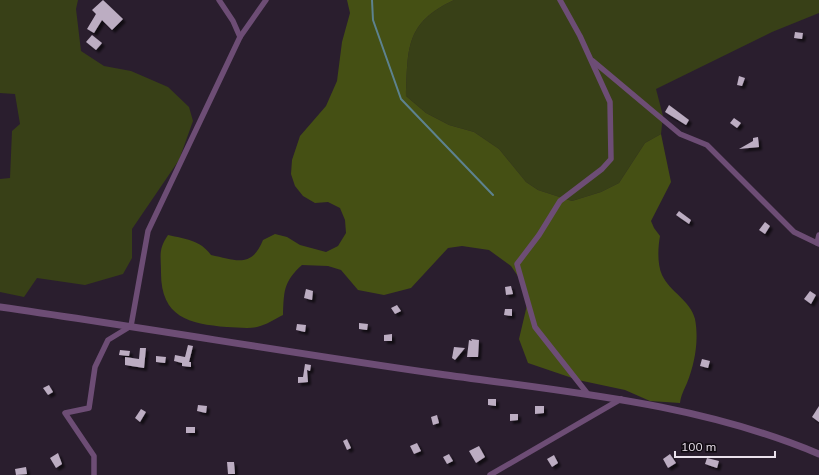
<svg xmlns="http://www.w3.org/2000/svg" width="819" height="475" font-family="Mulish,sans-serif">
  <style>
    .green { fill: #384017 }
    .forest { fill: #455014 }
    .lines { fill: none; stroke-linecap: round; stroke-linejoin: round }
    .stream { stroke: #5d828f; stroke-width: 2 }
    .building { fill: #bcadc2; filter: url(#shadow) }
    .minor { stroke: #6d4d75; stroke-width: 5.5 }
    .tertiary { stroke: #6d4d75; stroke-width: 7 }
  </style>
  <defs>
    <filter id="shadow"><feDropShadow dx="3" dy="3" stdDeviation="1" flood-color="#0009"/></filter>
  </defs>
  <rect width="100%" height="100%" fill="#2a1e2e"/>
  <g class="green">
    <polygon points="0,0 78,0 76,9 81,51 104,66 131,71 168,87 189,107 193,121 179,160 132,229 132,258 123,274 85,285 37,278 24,297 0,292 0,179 10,178 12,131 20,124 15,94 0,93"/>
    <path d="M454,0H819V13L772,32L656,89L663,116L661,134L645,143L619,183L601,192L572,201L538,190L526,182L499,149L474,132L449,125L426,113L406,96C408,48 405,23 454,0Z"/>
  </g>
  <path class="forest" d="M347,0H454C405,23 408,48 406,96L426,113L449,125L474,132L499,149L526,182L538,190L572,201L601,192L619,183L645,143L661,134L671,182L651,221L654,228L660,236C658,247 657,264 662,275C670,292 690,300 695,319C699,340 695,363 687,383C684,390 681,395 680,403L650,401L625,390L578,380L528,363L519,339L528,301L526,288L511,266L489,250L462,246L448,248L411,288L384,295L358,290L341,270L328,266L302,265C283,282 284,292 283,315C275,319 266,325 257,327C247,329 237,327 227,327C189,324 161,317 161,273C161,255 158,250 168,235C186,239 200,240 211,255C236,260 251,269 263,240L275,234L287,237L300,245L326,252L338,246L346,233L345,220L340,208L328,202L315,203L303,196L295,186L291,174L292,160L300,136L326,106L337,81L342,42L350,13Z"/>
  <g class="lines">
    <polyline class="stream" points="372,0 373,20 401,99 493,195"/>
  </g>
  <g class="building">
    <polygon points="103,0 123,19 112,30 102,20 94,33 87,29 96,14 92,10"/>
    <polygon points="795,32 803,33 802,39 794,38"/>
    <polygon points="92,35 102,43 96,50 86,42"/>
    <polygon points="739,76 745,78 742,86 737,85"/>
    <polygon points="669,105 689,120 686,125 665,112"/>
    <polygon points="734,118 741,123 737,128 730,123"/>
    <polygon points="758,137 759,147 739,149 753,141 753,138"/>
    <polygon points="679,211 691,220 689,224 676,215"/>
    <polygon points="765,222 770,226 765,234 759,230"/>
    <polygon points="511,286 513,294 506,295 505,287"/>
    <polygon points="306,289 313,291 312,300 304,298"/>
    <polygon points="810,291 816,295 811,304 804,299"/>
    <polygon points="397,305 401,311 395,314 391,308"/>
    <polygon points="505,309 512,309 512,316 504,315"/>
    <polygon points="359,323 368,324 367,330 359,329"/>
    <polygon points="297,324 306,325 305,332 296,330"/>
    <polygon points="392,334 392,341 384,341 384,335"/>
    <polygon points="471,339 479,340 478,357 467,357 469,340 472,341"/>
    <polygon points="188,345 193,346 189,362 191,362 191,367 182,366 182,363 174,361 175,355 185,357"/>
    <polygon points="454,347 465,348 455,360 452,358"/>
    <polygon points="140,348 146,348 144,368 125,365 125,357 139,359"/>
    <polygon points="120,350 130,351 129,356 119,355"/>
    <polygon points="156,356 166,357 165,363 156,362"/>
    <polygon points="702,359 710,361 708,368 700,366"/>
    <polygon points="305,364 311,365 310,371 307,370 308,382 298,383 298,377 303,377"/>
    <polygon points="49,385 53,392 48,395 43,388"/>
    <polygon points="488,399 496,399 496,406 488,405"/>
    <polygon points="198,405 207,406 206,413 197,411"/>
    <polygon points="535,406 544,406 544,413 535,414"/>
    <polygon points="819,406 819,422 812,417"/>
    <polygon points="141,409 146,412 140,422 135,418"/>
    <polygon points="510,414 518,414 518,420 510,421"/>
    <polygon points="437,415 439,423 433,425 431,417"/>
    <rect x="186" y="427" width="9" height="6"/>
    <polygon points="347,439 351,448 347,450 343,441"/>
    <polygon points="417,443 421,451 414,454 410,446"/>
    <polygon points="479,446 485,457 476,463 469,451"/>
    <polygon points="58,453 62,464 56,468 50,458"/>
    <polygon points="449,454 453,461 447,464 443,457"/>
    <polygon points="670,454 676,463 668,468 663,459"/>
    <polygon points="554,455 558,463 552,467 547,459"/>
    <polygon points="707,458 719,461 717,468 705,464"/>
    <polygon points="227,462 234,462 235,474 228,474"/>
    <polygon points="26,467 27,474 16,475 15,469"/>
  </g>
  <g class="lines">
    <g class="minor">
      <polyline points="219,0 233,21 240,37"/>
      <polyline points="560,0 580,36 610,102 611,159 602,169 560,201 539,235 517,264 535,327 587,393"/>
      <polyline points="593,61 680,134 707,145 794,232 819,244"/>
      <polyline points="817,243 819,235"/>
      <polyline points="94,475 94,456 65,413 89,408 95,367 108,340 131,326 148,231 240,37 266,0"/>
      <polyline points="490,475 621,399"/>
    </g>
    <path class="tertiary" d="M0,307C146,328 292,353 439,374C567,392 699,403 819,454"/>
  </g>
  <path d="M675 451v6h100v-6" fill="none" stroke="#eae1ec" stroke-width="2"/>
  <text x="681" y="451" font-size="12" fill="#eae1ec" stroke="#100a11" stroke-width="3" paint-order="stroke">100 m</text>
</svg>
